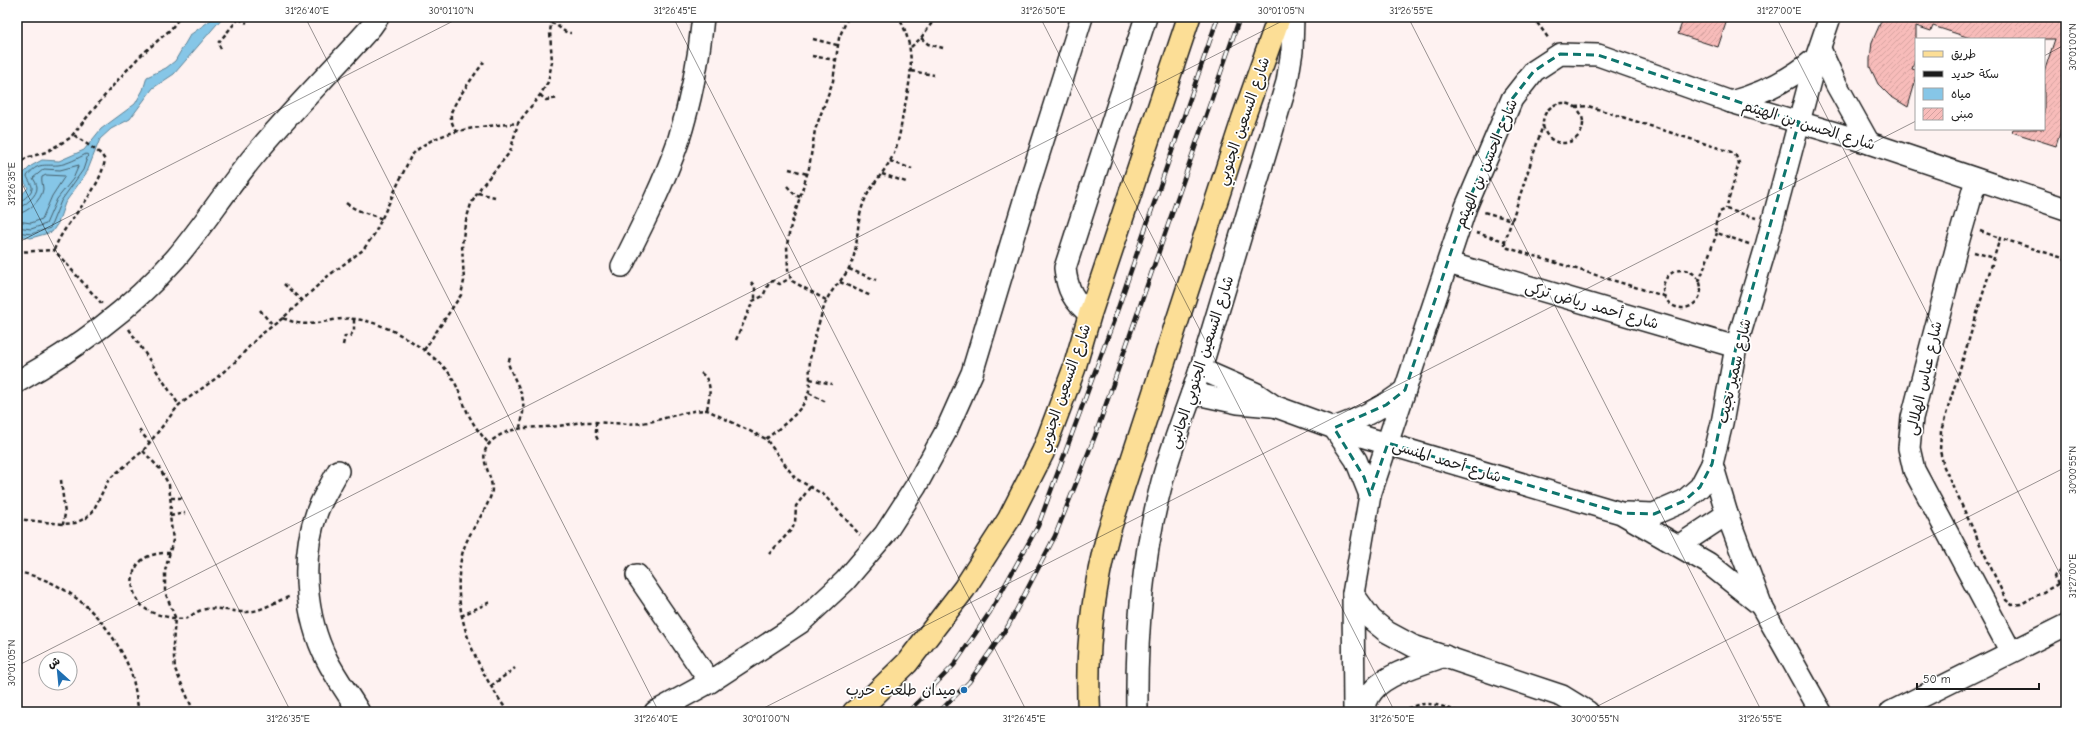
<svg xmlns="http://www.w3.org/2000/svg" width="2083" height="729" font-family="'Comic Neue','Playpen Sans Arabic',sans-serif">
  <style>
    .water { fill: #86c6e7; stroke: #5c8296 }
    .lines { fill: none; stroke-linecap: round; stroke-linejoin: round }
    .shore { stroke: #46606d; stroke-width: 1 }
    .building { fill: url(#building-hatch); stroke: #1c1c1c }
    .minor-casing { stroke: #1c1c1c; stroke-width: 24 }
    .major-casing { stroke: #1c1c1c; stroke-width: 25 }
    .highway-casing { stroke: #1c1c1c; stroke-width: 25 }
    .path { stroke: #1c1c1c; stroke-width: 2.5; stroke-dasharray: 4 3; stroke-linecap: butt }
    .minor { stroke: #fff; stroke-width: 21 }
    .major { stroke: #fcde96; stroke-width: 22 }
    .highway { stroke: #fcde96; stroke-width: 22 }
    .rail-casing { stroke: #1c1c1c; stroke-width: 4.5 }
    .rail { stroke: #fff; stroke-width: 3; stroke-dasharray: 9; stroke-linecap: butt }
    .marked { fill: none; stroke: #0f766e; stroke-width: 3; stroke-dasharray: 8 5; stroke-linejoin: round }
    .ticks { fill: none; stroke: #1c1c1c; stroke-width: 1; stroke-opacity: 0.45 }
    .poi-dot { fill: #1f6fb2; stroke: #fff; stroke-width: 1.5 }
    .labels { text-anchor: middle; dominant-baseline: central; stroke-width: 3.5; stroke-linejoin: round; paint-order: stroke }
    .street-label { font-size: 15px; fill: #1c1c1c; stroke: #fff }
    .poi-label { font-size: 15px; fill: #1c1c1c; stroke: #fff; text-anchor: end }
    .neatline { fill: none; stroke: #1c1c1c; stroke-width: 1.5 }
    .ticks-label { font-size: 10px; text-anchor: middle; fill: #1c1c1c }
  </style>
  <defs>
    <pattern id="building-hatch" width="6" height="6" patternUnits="userSpaceOnUse"><rect width="6" height="6" fill="#f8bcba"/><path d="M-1 1l2-2M0 6l6-6M5 7l2-2" fill="none" stroke="#d4a19f"/></pattern>
  </defs>
  <rect width="100%" height="100%" fill="#fef2f1"/>
  <filter id="ink" filterUnits="userSpaceOnUse"><feTurbulence type="fractalNoise" baseFrequency=".025" numOctaves="2"/><feDisplacementMap in="SourceGraphic" scale="8" xChannelSelector="R" yChannelSelector="G"/><feConvolveMatrix kernelMatrix="1 2 1 2 8 2 1 2 1" color-interpolation-filters="sRGB"/></filter>
  <g filter="url(#ink)">
    <polygon class="water" points="215,17 223,17 174,74 153,88 130,119 111,129 100,139 87,172 65,203 58,223 52,232 31,238 17,235 17,200 28,188 21,176 31,166 42,160 59,161 84,150 101,129 135,104 143,90 147,77 166,68 175,61 190,35"/>
    <g class="lines">
      <g class="shore">
        <path d="M17,203C21,202 31,194 32,189C33,185 28,180 27,176C38,162 43,166 58,165C68,164 78,158 86,154L88,155L83,170L61,201L50,228L31,234L17,232"/>
        <path d="M17,208C24,207 38,195 37,187C37,184 34,180 33,178L44,169L60,170L79,165L73,179L57,199L46,224L31,229L17,227"/>
        <path d="M17,214C27,213 42,200 43,189C43,185 41,181 42,177L46,175L65,176L52,196L42,219L31,223L17,221"/>
      </g>
    </g>
    <g class="building">
      <polygon points="1684,17 1728,17 1718,47 1678,34"/>
      <polygon points="1883,17 2066,17 2066,114 2056,146 2012,132 2013,129 2044,129 2044,72 2055,39 1973,39 1933,26 1931,31 1916,26 1916,57 1912,69 1916,70 1916,79 1908,107 1890,96 1878,84 1870,67 1870,59 1872,42"/>
    </g>
    <g class="lines">
      <g class="minor-casing">
        <g id="minor">
          <polyline points="1820,49 1836,84 1869,143"/>
          <path d="M1731,102C1764,93 1790,80 1816,58"/>
          <polyline points="1976,180 1957,246 1912,418 1909,448 1914,470 2011,652"/>
          <polyline points="1448,263 1736,347"/>
          <path d="M622,266C642,226 663,185 678,142C691,101 699,59 703,17"/>
          <path d="M1090,314C1073,301 1067,289 1065,268L1146,17"/>
          <polyline points="1200,369 1255,393 1274,406 1334,428 1621,513 1708,563 1762,606"/>
          <path d="M17,382C77,348 130,310 176,258C203,226 226,190 253,157C290,112 332,71 371,27L378,17"/>
          <polyline points="1192,393 1238,403 1272,406"/>
          <path d="M338,471C331,485 322,498 317,512C300,558 305,617 327,660C336,678 349,695 359,712"/>
          <path d="M1370,495L1356,460L1334,428C1360,419 1383,408 1405,390"/>
          <polyline points="1626,513 1654,514 1684,501 1700,487 1712,464"/>
          <polyline points="1680,545 1727,514"/>
          <polyline points="637,575 710,682"/>
          <polyline points="1353,594 1371,619 1387,632 1413,646 1562,696 1588,712"/>
          <polyline points="655,712 710,682 800,623 845,581 885,534 916,486 946,431 972,373 1027,191 1082,17"/>
          <path d="M1137,712C1136,634 1142,557 1162,482C1173,440 1191,399 1204,358C1231,266 1260,174 1287,82L1292,51L1293,17"/>
          <polyline points="1354,712 1353,594 1370,495 1466,207 1512,99 1534,71 1560,54 1598,55 1731,102 1869,143 2066,209"/>
          <path d="M1363,712C1365,705 1367,698 1372,692C1384,674 1425,663 1445,656"/>
          <polyline points="1821,712 1762,607 1727,514 1712,464 1722,423 1736,347 1765,250 1816,58 1830,17"/>
          <polyline points="1891,712 2066,625"/>
        </g>
      </g>
      <g class="major-casing">
        <g id="major">
          <polyline points="866,712 868,701 907,663 964,589 1009,519 1043,452 1074,369 1090,314 1189,17"/>
          <path d="M1089,712C1086,651 1092,594 1108,534L1243,119L1279,17"/>
        </g>
      </g>
      <g class="highway-casing">
        <polyline id="highway" points="854,712 868,701"/>
      </g>
      <g class="path">
        <polyline points="1533,17 1549,39"/>
        <polyline points="239,19 247,23"/>
        <path d="M551,23C559,25 563,33 571,33"/>
        <polyline points="921,38 928,44 943,48"/>
        <polyline points="813,39 837,45"/>
        <polyline points="911,47 921,38 936,17"/>
        <polyline points="221,49 218,43 240,17"/>
        <polyline points="812,56 835,60"/>
        <polyline points="911,71 934,75"/>
        <polyline points="540,95 546,100 559,98"/>
        <circle cx="1563" cy="123" r="20"/>
        <polyline points="1575,107 1588,106 1731,152 1736,156 1739,163 1726,209"/>
        <path d="M456,132C454,127 450,120 451,114C451,106 478,70 484,62"/>
        <polyline points="890,161 912,169"/>
        <polyline points="17,165 26,158 46,152 70,138 116,82 139,57 171,29 180,17"/>
        <polyline points="789,169 807,174"/>
        <polyline points="882,174 906,182"/>
        <polyline points="787,186 795,195 800,197"/>
        <polyline points="478,193 495,197"/>
        <path d="M346,203C357,212 369,213 382,219"/>
        <polyline points="1512,220 1543,125"/>
        <polyline points="1980,231 2000,238"/>
        <polyline points="1476,233 1505,241 1512,220 1484,212"/>
        <polyline points="1505,241 1505,245 1508,248 1664,296"/>
        <polyline points="1749,244 1717,233 1715,226 1720,212 1726,209 1756,218"/>
        <path d="M54,250C67,217 98,196 105,160L101,154L74,135"/>
        <polyline points="17,252 54,250 102,304"/>
        <polyline points="1974,252 1994,258"/>
        <polyline points="849,269 876,280"/>
        <circle cx="1682" cy="289" r="19"/>
        <polyline points="751,282 755,287 755,299"/>
        <polyline points="840,282 871,296"/>
        <polyline points="1699,282 1717,233"/>
        <polyline points="284,284 301,300"/>
        <polyline points="826,300 792,281 788,270 787,245 790,229 809,168 815,130 833,81 839,38 848,17"/>
        <polyline points="260,310 272,325"/>
        <path d="M283,318C313,332 327,316 355,319C386,322 429,349 449,373C457,384 461,397 466,409C472,423 480,434 490,445"/>
        <polyline points="129,329 179,405"/>
        <polyline points="736,340 753,301 763,296 769,283 773,281 780,284 790,278"/>
        <polyline points="343,345 345,336 350,336 354,331 354,319"/>
        <polyline points="424,350 461,295 464,281 462,245 465,224 471,204 481,187 510,152 518,123 540,95 548,82 552,62 550,32 552,17"/>
        <path d="M510,358L508,363C518,391 529,395 520,427"/>
        <path d="M701,373C714,383 709,396 707,410"/>
        <polyline points="810,379 832,384"/>
        <polyline points="809,393 826,402"/>
        <polyline points="596,422 596,436 599,442"/>
        <polyline points="139,430 150,443"/>
        <path d="M766,439C779,428 797,416 805,401C814,386 807,370 811,354C814,338 820,319 825,304C830,289 844,280 850,266C860,246 855,223 864,202C871,184 887,170 894,153C899,141 901,127 903,114C911,78 917,52 899,17"/>
        <polyline points="143,451 160,469 169,485 171,505 170,516 173,540 165,571 165,592 175,617 173,645 175,669 194,712"/>
        <polyline points="61,480 65,514 63,524"/>
        <polyline points="171,498 185,498"/>
        <polyline points="170,516 185,513"/>
        <path d="M17,519L63,524L75,523L86,518L93,511L109,479L143,451L179,405L215,379L235,362L259,336L283,318L328,276L363,250L375,233L411,156C436,128 483,127 518,123"/>
        <path d="M170,553C164,553 158,553 152,555C125,563 127,601 151,612C157,615 181,621 187,618C193,615 198,610 206,609C218,607 232,612 245,612C261,612 276,601 291,596"/>
        <polyline points="769,554 792,529 795,523 796,506 811,486"/>
        <polyline points="2066,566 2055,575 2054,577 2066,597"/>
        <path d="M17,572C70,581 110,621 130,670C135,683 136,698 139,712"/>
        <polyline points="2058,584 2021,604 2012,605 2006,600 1944,467 1940,451 1941,431 2000,238 2066,259"/>
        <polyline points="461,616 492,601"/>
        <polyline points="491,686 515,668"/>
        <path d="M508,712C476,667 449,612 462,555C467,533 484,516 491,495C497,475 471,457 494,439C514,424 535,429 558,426C568,425 577,422 588,422C606,422 623,425 642,423C664,420 684,410 707,410L766,439L795,478L824,495L860,535"/>
        <polyline points="561,712 563,710"/>
        <path d="M1401,712C1424,699 1435,704 1459,712"/>
      </g>
      <use href="#minor" class="minor"/>
      <use href="#major" class="major"/>
      <use href="#highway" class="highway"/>
      <g class="rail-casing">
        <g id="rail">
          <polyline points="908,712 954,665 990,612 1038,526 1114,320 1218,17"/>
          <polyline points="939,712 969,682 1008,626 1055,536 1095,436 1240,17"/>
        </g>
      </g>
      <use href="#rail" class="rail"/>
    </g>
  </g>
  <path class="marked" d="M1560,54L1598,55L1799,122L1736,347L1712,464L1700,487L1684,501L1654,514L1621,513L1388,443L1370,495L1364,477L1334,428L1386,405L1405,390L1466,207L1512,99L1534,71Z"/>
  <path class="ticks" d="M305,17L659,712M673,17L1027,712M1040,17L1395,712M1408,17L1762,712M1776,17L2066,586M2044,56L2066,44M17,174L291,712M17,243L461,17M17,666L1290,17M756,712L1916,121M1586,712L2066,467"/>
  <circle class="poi-dot" cx="964" cy="690" r="4"/>
  <g class="labels">
    <g class="street-label">
      <text transform="translate(1243 121) rotate(-71)">شارع التسعين الجنوبي</text>
      <text transform="translate(1809 125) rotate(17)">شارع الحسن بن الهيثم</text>
      <text transform="translate(1486 163) rotate(-67)">شارع الحسن بن الهيثم</text>
      <text transform="translate(1592 305) rotate(16)">شارع أحمد رياض تركى</text>
      <text transform="translate(1201 362) rotate(-72)">شارع التسعين الجنوبي الجانبى</text>
      <text transform="translate(1734 371) rotate(-77)">شارع سمير نجيب</text>
      <text transform="translate(1924 378) rotate(-77)">شارع عباس الهلالى</text>
      <text transform="translate(1064 388) rotate(-71)">شارع التسعين الجنوبي</text>
      <text transform="translate(1447 461) rotate(17)">شارع أحمد المنسى</text>
    </g>
    <g class="poi-label">
      <text x="956" y="690">ميدان طلعت حرب</text>
    </g>
  </g>
  <rect width="2083" height="729" fill="none" stroke="#fff" stroke-width="44"/>
  <rect x="1915" y="38" width="130" height="92" fill="#ffffff" stroke="#a4a4a4"/>
  <rect x="1923" y="51" width="20" height="6" fill="#fcde96" stroke="#a4a4a4"/>
  <text x="1951" y="58" font-size="12" fill="#1c1c1c">طريق</text>
  <rect x="1923" y="71" width="20" height="6" fill="#1c1c1c" stroke="#a4a4a4"/>
  <text x="1951" y="78" font-size="12" fill="#1c1c1c">سكة حديد</text>
  <rect x="1923" y="88" width="20" height="12" fill="#86c6e7" stroke="#a4a4a4"/>
  <text x="1951" y="98" font-size="12" fill="#1c1c1c">مياه</text>
  <rect x="1923" y="108" width="20" height="12" fill="url(#building-hatch)" stroke="#a4a4a4"/>
  <text x="1951" y="118" font-size="12" fill="#1c1c1c">مبنى</text>
  <g transform="translate(58 671) rotate(333)"><circle r="19" fill="#ffffff" stroke="#a4a4a4"/>
  <path d="M0-3L7 15L0 10L-7 15Z" fill="#1f6fb2"/>
  <text y="-6" font-size="11" font-weight="bold" text-anchor="middle" fill="#1c1c1c">ش</text>
  </g>
  <path d="M1917 683v6h122v-6" fill="none" stroke="#1c1c1c" stroke-width="2"/>
  <text x="1923" y="683" font-size="12" fill="#1c1c1c" stroke="#ffffff" stroke-width="3" paint-order="stroke">50 m</text>
  <rect x="22" y="22" width="2039" height="685" class="neatline"/>
  <g class="ticks-label">
    <text x="307" y="14">31°26'40"E</text>
    <text x="451" y="14">30°01'10"N</text>
    <text x="675" y="14">31°26'45"E</text>
    <text x="1043" y="14">31°26'50"E</text>
    <text x="1281" y="14">30°01'05"N</text>
    <text x="1411" y="14">31°26'55"E</text>
    <text x="1779" y="14">31°27'00"E</text>
    <text transform="translate(2072 47) rotate(-90)" y="4">30°01'00"N</text>
    <text transform="translate(11 184) rotate(-90)" y="4">31°26'35"E</text>
    <text transform="translate(2072 470) rotate(-90)" y="4">30°00'55"N</text>
    <text transform="translate(2072 576) rotate(-90)" y="4">31°27'00"E</text>
    <text transform="translate(11 663) rotate(-90)" y="4">30°01'05"N</text>
    <text x="288" y="722">31°26'35"E</text>
    <text x="656" y="722">31°26'40"E</text>
    <text x="766" y="722">30°01'00"N</text>
    <text x="1024" y="722">31°26'45"E</text>
    <text x="1392" y="722">31°26'50"E</text>
    <text x="1595" y="722">30°00'55"N</text>
    <text x="1760" y="722">31°26'55"E</text>
  </g>
</svg>
